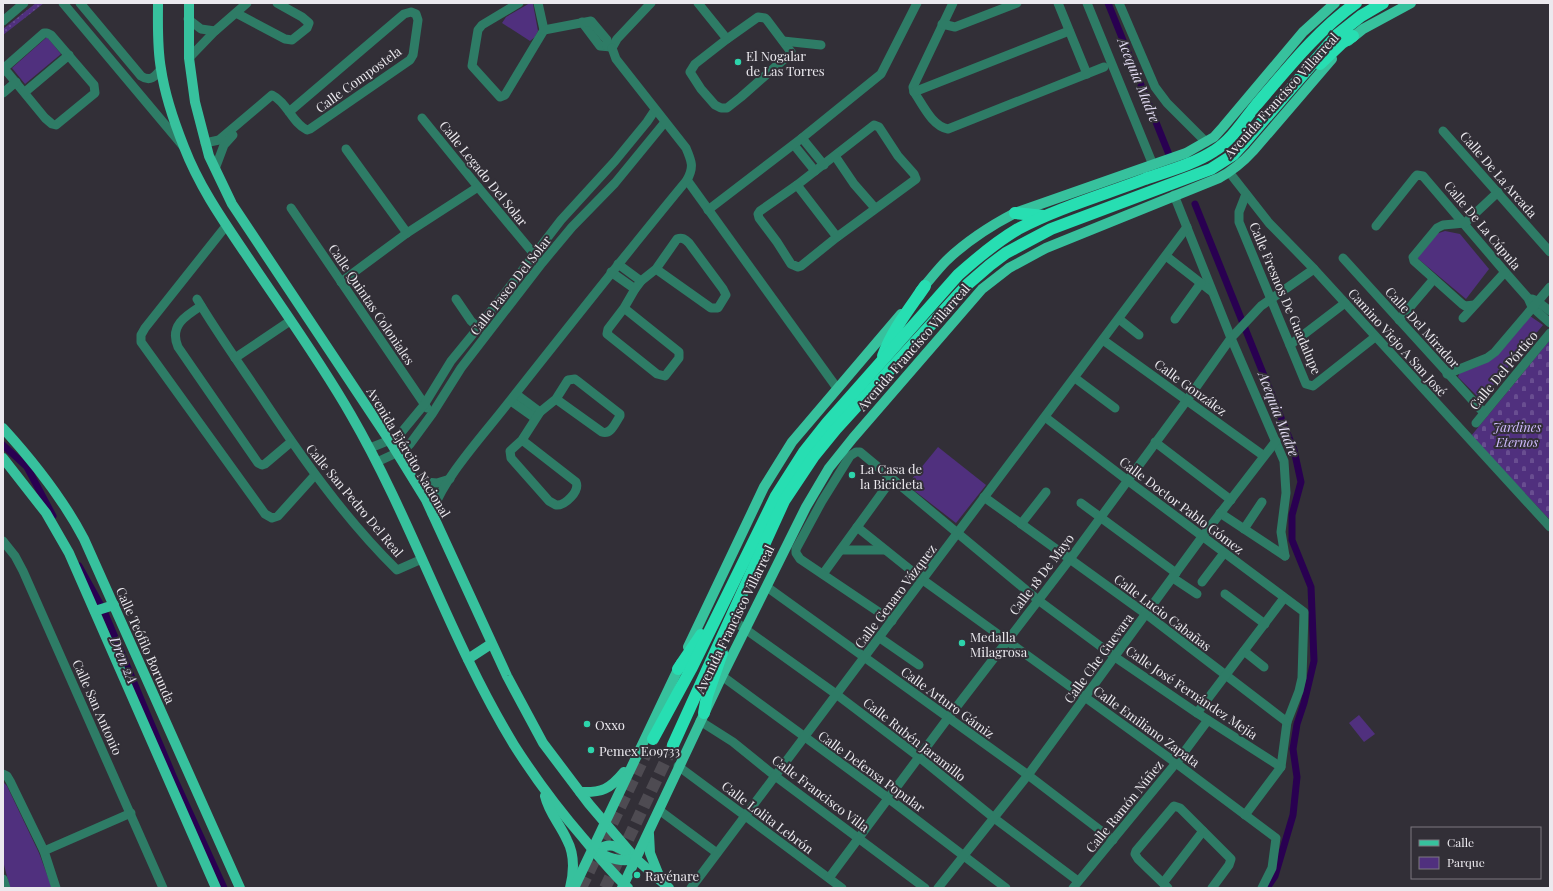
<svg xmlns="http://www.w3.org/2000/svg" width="1553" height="891" font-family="'Playfair Display',serif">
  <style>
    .grass { fill: url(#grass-dots) }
    .cemetery { fill: url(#cemetery-stones) }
    .park { fill: #50307e }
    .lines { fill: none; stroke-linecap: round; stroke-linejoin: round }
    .canal { stroke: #290051; stroke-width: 7 }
    .highway-tunnel { stroke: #4e4b52; stroke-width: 12; stroke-dasharray: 12 6; stroke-linecap: butt }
    .minor { stroke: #2e7c66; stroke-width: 9 }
    .major { stroke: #37c19d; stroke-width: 10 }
    .highway { stroke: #27deb2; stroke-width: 12 }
    .poi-dot { fill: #2dd4ab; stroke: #322f37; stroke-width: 1.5 }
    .labels { text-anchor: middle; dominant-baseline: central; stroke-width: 4; stroke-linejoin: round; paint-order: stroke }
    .poi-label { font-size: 13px; fill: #ebe9ee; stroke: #322f37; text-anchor: start }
    .street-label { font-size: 13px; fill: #ebe9ee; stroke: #322f37 }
    .park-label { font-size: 13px; font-style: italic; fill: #d1bcff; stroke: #322f37 }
    .water-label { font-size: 14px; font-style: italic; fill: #e3dcf3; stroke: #322f37 }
  </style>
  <defs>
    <pattern id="grass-dots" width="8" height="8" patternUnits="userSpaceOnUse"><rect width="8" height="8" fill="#50307e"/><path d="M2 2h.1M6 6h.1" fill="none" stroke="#694e91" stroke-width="1.8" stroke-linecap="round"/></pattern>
    <pattern id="cemetery-stones" width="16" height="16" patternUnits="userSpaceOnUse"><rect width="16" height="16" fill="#50307e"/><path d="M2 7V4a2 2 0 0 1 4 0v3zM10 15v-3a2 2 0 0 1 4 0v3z" fill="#694e91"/></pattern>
  </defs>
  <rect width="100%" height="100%" fill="#322f37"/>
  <polygon class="grass" points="36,3 44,3 3,35 3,29"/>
  <polygon class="cemetery" points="1550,340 1550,520 1471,436"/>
  <g class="park">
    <polygon points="530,3 533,4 538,31 535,37 530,41 502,23 506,17"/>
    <polygon points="47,37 61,54 25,84 12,68"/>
    <polygon points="1445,231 1460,234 1489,269 1466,299 1416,257 1433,235"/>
    <polygon points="1530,316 1543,325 1481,400 1458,377 1460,372 1474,368 1490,360"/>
    <polygon points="938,447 986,485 956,523 907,485"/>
    <polygon points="1359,715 1375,734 1364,742 1349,723"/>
    <polygon points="3,782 7,786 39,853 52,888 10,888 3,861"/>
  </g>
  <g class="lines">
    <g class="canal">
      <polyline points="1108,3 1170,157"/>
      <polyline points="1195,204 1294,450 1301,482 1292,515 1292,540 1311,587 1314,661 1304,703 1297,724 1293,749 1297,777 1293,815 1275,876 1267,888"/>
      <polyline points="3,445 27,467 53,516"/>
      <polyline points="79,566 104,611 174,778 224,888"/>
    </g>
    <g class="highway-tunnel">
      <polyline points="581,888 653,739"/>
      <polyline points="605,888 673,745"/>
    </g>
    <g class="minor">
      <polyline points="63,3 183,146"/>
      <path d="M80,3L141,76C150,82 155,77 161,69"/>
      <polyline points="519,3 482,25 478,30 472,66 500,97 505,95 544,30 538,3"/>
      <polyline points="698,3 727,39"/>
      <path d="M953,3L913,87L914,92C923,105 932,126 948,129L1104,67"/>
      <polyline points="1058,3 1087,74"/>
      <polyline points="1087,3 1153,165"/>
      <polyline points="1119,3 1155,87 1167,103 1206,142"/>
      <polyline points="236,13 285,39 292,40 307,28 309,23 302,17 277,3"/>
      <polygon points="758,17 765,18 767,20 791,52 790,54 741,97 727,108 721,108 715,105 701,89 690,72 695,64 727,39"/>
      <polyline points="188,19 201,29 215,31"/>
      <polyline points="3,21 24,3"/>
      <polyline points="582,22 600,46 611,47"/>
      <polyline points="942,24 955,27 1017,3"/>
      <polyline points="544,30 591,21 607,40 607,46"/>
      <polyline points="783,41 821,45"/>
      <polyline points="612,48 617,39 651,3"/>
      <polyline points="189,58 215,31 247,3"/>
      <polyline points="3,69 44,33 47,33 51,35 94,85 95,93 56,125 52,124 45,118 8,73 3,69"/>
      <polyline points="25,92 69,55"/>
      <polyline points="914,92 1069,31"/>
      <polyline points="3,93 16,82"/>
      <polyline points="422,118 478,187 538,259"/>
      <polygon points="874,125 879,127 898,156 914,174 916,179 837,237 801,266 798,267 791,264 777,242 759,218 758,214 760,211 797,185"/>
      <polyline points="1443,131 1550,252"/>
      <polyline points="802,138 824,165"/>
      <path d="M205,143L219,140L272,95C287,102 292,123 307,130L310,129L410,60L413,55L418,20L416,14L411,12L404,14L289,112"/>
      <polyline points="794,145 815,171"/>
      <polyline points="346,149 407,233"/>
      <polyline points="835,156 854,184 875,208"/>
      <polyline points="215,169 224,145 233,135"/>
      <polyline points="1229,172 1269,223 1314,269 1550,527"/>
      <polyline points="687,180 837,388"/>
      <polyline points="797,185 837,237"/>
      <polyline points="1246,194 1239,212 1239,222 1306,384 1313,386 1375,337"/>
      <polyline points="1174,195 1231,338 1284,461 1286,493 1281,532 1285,556"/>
      <polyline points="291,208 427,408"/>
      <polyline points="708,210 802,138 881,74 917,3"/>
      <polyline points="226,226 145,328 141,335 141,342 265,514 272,518 278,516 315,475"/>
      <polyline points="1376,226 1415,177 1417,175 1423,176 1505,272 1528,298 1532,307 1550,323"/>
      <polyline points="1166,256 1211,291"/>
      <polyline points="1343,258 1484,413"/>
      <polyline points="618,264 641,281"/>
      <polyline points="611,272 635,289"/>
      <polyline points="341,282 407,233 478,187"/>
      <path d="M197,299C216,331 238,362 259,393C300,455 344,518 397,570L422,559"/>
      <polyline points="456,299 471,321 483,332"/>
      <polyline points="1532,299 1537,301 1550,311"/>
      <polyline points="1474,305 1465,306 1462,304 1414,261 1413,257 1437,228 1443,225 1465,223 1498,192"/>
      <path d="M201,306C185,316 169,326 178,347L258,463L262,465L265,464L291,442"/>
      <path d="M624,308L679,352V358L665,376L657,374L607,334L608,329L624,308L635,289L641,281L656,269L677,239C682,237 685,239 689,243L723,289L726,295L718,308H711L656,269"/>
      <polyline points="1463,318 1505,272"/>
      <polyline points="1119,319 1139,335"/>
      <polyline points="1175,319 1201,283"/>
      <polyline points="1399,320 1433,280"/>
      <polyline points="1103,340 1264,456"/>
      <polyline points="1290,345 1345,303"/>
      <polyline points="235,358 290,321"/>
      <polyline points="1447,374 1487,358 1495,352 1550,287"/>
      <polyline points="1075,378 1115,408"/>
      <polyline points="516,394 540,412"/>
      <polyline points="511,401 535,418"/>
      <polyline points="1045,417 1127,480 1304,612 1302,678 1299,691 1287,722 1281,767 1245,815"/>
      <polyline points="1476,423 1550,333"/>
      <path d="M522,440L576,482C580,491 565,506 556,505L549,501L511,458L510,451L522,440L540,412L556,399L568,380L575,379L579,382L620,414V416C615,423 611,435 602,432L556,399"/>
      <polyline points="1155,442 1231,500"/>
      <polyline points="370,448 395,438 400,434 424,405 451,361 478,328 561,220 615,161 647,122 655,110"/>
      <polyline points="377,462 405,449 410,444 432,414 461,368 542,263 572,227 615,183 665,122"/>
      <polyline points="414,481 437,483 450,479"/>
      <polyline points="984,497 1146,614 1287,722"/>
      <polyline points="1081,503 1176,573"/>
      <polyline points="1220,513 1285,556"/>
      <path d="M432,514C440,482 484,434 505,407C565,331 625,255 687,180C694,167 692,162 686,148L616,59L612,48"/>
      <polyline points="1021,524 1046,492"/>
      <polyline points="857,527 923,580 1176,763 1276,838 1272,868 1262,888"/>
      <polyline points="1244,529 1262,502"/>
      <polyline points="3,541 15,556 23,571 163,888"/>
      <polyline points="841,550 885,550"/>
      <polyline points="823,574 892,479"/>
      <polyline points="1173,578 1197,594"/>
      <polyline points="1202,582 1224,553"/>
      <polyline points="767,587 1028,775 1113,840"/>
      <polyline points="1225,594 1265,624"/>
      <polyline points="734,621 836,694 919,757 994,818 1078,881"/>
      <polyline points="892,621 800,559 796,553 796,549 822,501 850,456 856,452 860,452 1038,600 1115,657 1197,713 1281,767"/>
      <polyline points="880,638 919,665"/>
      <polyline points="1244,651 1264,667"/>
      <polyline points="722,676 888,798 1006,888"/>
      <polyline points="1197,713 1284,598"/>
      <polyline points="700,721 733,742 775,776 925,888"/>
      <polyline points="678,766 842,888"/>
      <polyline points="3,774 7,776 10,781 44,851 56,888"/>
      <polyline points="659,810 717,853"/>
      <polyline points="44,851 131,813"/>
      <polyline points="829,878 948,718 1070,559 1187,400 1231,338 1261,306 1314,269"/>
      <polyline points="3,879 6,888"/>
      <polyline points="1163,883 1203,831"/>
      <polyline points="691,888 1187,227"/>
      <polyline points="938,888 1028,775 1202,537 1276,441"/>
      <polyline points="1073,888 1176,763 1208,720"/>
      <polyline points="1168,888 1138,859 1135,854 1136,851 1174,806 1180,808 1231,859 1229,865 1212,888"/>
    </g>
    <g class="major">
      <path d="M158,3C158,25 157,47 161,69C165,96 174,122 184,147C199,186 222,219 245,253C281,307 319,359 351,415C413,522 450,640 514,745C535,778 558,809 584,839C598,856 612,873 628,888"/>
      <polyline points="189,3 189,58 195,102 209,156 232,204 389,440 426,500 507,676 543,743 589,804 636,859 669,888"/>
      <polyline points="1348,41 1363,29 1411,3"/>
      <path d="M920,291C929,281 937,270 947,260C967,241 990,226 1015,213L1186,153L1214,137L1223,127L1303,32L1335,3"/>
      <path d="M3,428C34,462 63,499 84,539L240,888"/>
      <polyline points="3,458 46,513 69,553 216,888"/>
      <polyline points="95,611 114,605"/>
      <polyline points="688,647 764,487 792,442 901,314"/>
      <polyline points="468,659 491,644"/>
      <path d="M580,792C602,793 610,789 624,772"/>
      <path d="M545,796C549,813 560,824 567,840C575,855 574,872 570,888"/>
      <polyline points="649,834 650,853 660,878"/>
      <path d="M593,851C608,844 612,843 626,852"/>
      <path d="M599,853C612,859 621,862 636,859"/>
      <polyline points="574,888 681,663"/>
      <path d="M622,888L722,676L806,507L829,468L853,438L982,289L1009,268L1046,248L1219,178C1232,171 1243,162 1253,151L1332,59"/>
    </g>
    <g class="highway">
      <polyline points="1320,64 1342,43 1353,36"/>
      <polyline points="1015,213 1044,216"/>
      <path d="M883,356C892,330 910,308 925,286"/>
      <polyline points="678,669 701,635"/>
      <polyline points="704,713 707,696 722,653"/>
      <path d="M653,739L691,669L776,496L804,452L827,423L958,275C977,258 996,242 1018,229C1058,208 1103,195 1145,179C1168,171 1194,164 1214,151C1232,140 1244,120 1257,104C1288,68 1317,31 1356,3"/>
      <polyline points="673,745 784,501 814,456 836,429 968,284 990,265 1006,253 1051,229 1211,169 1233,155 1243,144 1337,35 1361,16 1383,3"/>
    </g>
  </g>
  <g class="poi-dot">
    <circle cx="738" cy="62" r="4"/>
    <circle cx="852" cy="475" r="4"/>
    <circle cx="962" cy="643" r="4"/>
    <circle cx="587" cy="724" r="4"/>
    <circle cx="591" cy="750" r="4"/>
    <circle cx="637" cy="875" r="4"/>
  </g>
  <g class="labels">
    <g class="poi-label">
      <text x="746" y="55">El Nogalar<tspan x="746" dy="15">de Las Torres</tspan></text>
      <text x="860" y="468">La Casa de<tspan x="860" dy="15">la Bicicleta</tspan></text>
      <text x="970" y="636">Medalla<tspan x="970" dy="15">Milagrosa</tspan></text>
      <text x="595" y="724">Oxxo</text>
      <text x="599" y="750">Pemex E09733</text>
      <text x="645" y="875">Rayénare</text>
    </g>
    <g class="street-label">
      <text transform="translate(358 79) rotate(-36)">Calle Compostela</text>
      <text transform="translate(1281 95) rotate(-48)">Avenida Francisco Villarreal</text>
      <text transform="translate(484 173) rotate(51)">Calle Legado Del Solar</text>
      <text transform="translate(1499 174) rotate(49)">Calle De La Arcada</text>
      <text transform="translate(1483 225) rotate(50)">Calle De La Cúpula</text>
      <text transform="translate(510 285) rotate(-52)">Calle Paseo Del Solar</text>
      <text transform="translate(1286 298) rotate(67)">Calle Fresnos De Guadalupe</text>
      <text transform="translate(372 304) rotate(56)">Calle Quintas Coloniales</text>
      <text transform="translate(1423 327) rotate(48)">Calle Del Mirador</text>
      <text transform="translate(1398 342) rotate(48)">Camino Viejo A San José</text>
      <text transform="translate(913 347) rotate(-49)">Avenida Francisco Villarreal</text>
      <text transform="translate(1503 370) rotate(-50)">Calle Del Pórtico</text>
      <text transform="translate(1191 387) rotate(36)">Calle González</text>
      <text transform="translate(409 452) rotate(59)">Avenida Ejército Nacional</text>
      <text transform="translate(355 500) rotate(50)">Calle San Pedro Del Real</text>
      <text transform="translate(1182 505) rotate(37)">Calle Doctor Pablo Gómez</text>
      <text transform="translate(1041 574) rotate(-53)">Calle 18 De Mayo</text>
      <text transform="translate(895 596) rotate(-53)">Calle Genaro Vázquez</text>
      <text transform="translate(1163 612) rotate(37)">Calle Lucio Cabañas</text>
      <text transform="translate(734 619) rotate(-64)">Avenida Francisco Villarreal</text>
      <text transform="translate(146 645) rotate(66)">Calle Teófilo Borunda</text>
      <text transform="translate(1098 658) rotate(-54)">Calle Che Guevara</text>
      <text transform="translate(1192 692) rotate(34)">Calle José Fernández Mejía</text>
      <text transform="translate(948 702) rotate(36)">Calle Arturo Gámiz</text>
      <text transform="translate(98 707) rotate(66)">Calle San Antonio</text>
      <text transform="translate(1147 726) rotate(36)">Calle Emiliano Zapata</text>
      <text transform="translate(915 739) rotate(38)">Calle Rubén Jaramillo</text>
      <text transform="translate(872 771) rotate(36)">Calle Defensa Popular</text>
      <text transform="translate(821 793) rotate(37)">Calle Francisco Villa</text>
      <text transform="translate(1124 806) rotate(-51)">Calle Ramón Núñez</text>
      <text transform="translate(768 817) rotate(37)">Calle Lolita Lebrón</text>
    </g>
    <g class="park-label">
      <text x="1517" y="426">Jardines<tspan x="1517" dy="15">Eternos</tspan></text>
    </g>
    <g class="water-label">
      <text transform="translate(1139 80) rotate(68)">Acequia Madre</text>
      <text transform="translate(1279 414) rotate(69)">Acequia Madre</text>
      <text transform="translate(124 660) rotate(67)">Dren 2A</text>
    </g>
  </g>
  <rect width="1553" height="891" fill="none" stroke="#ebe9ee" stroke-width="8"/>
  <rect x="1411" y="827" width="130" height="52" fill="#322f37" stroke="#7c7980"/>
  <rect x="1419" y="840" width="20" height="6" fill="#37c19d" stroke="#7c7980"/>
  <text x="1447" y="847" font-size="12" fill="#ebe9ee">Calle</text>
  <rect x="1419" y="857" width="20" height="12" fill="#50307e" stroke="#7c7980"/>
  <text x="1447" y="867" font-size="12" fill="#ebe9ee">Parque</text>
</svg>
